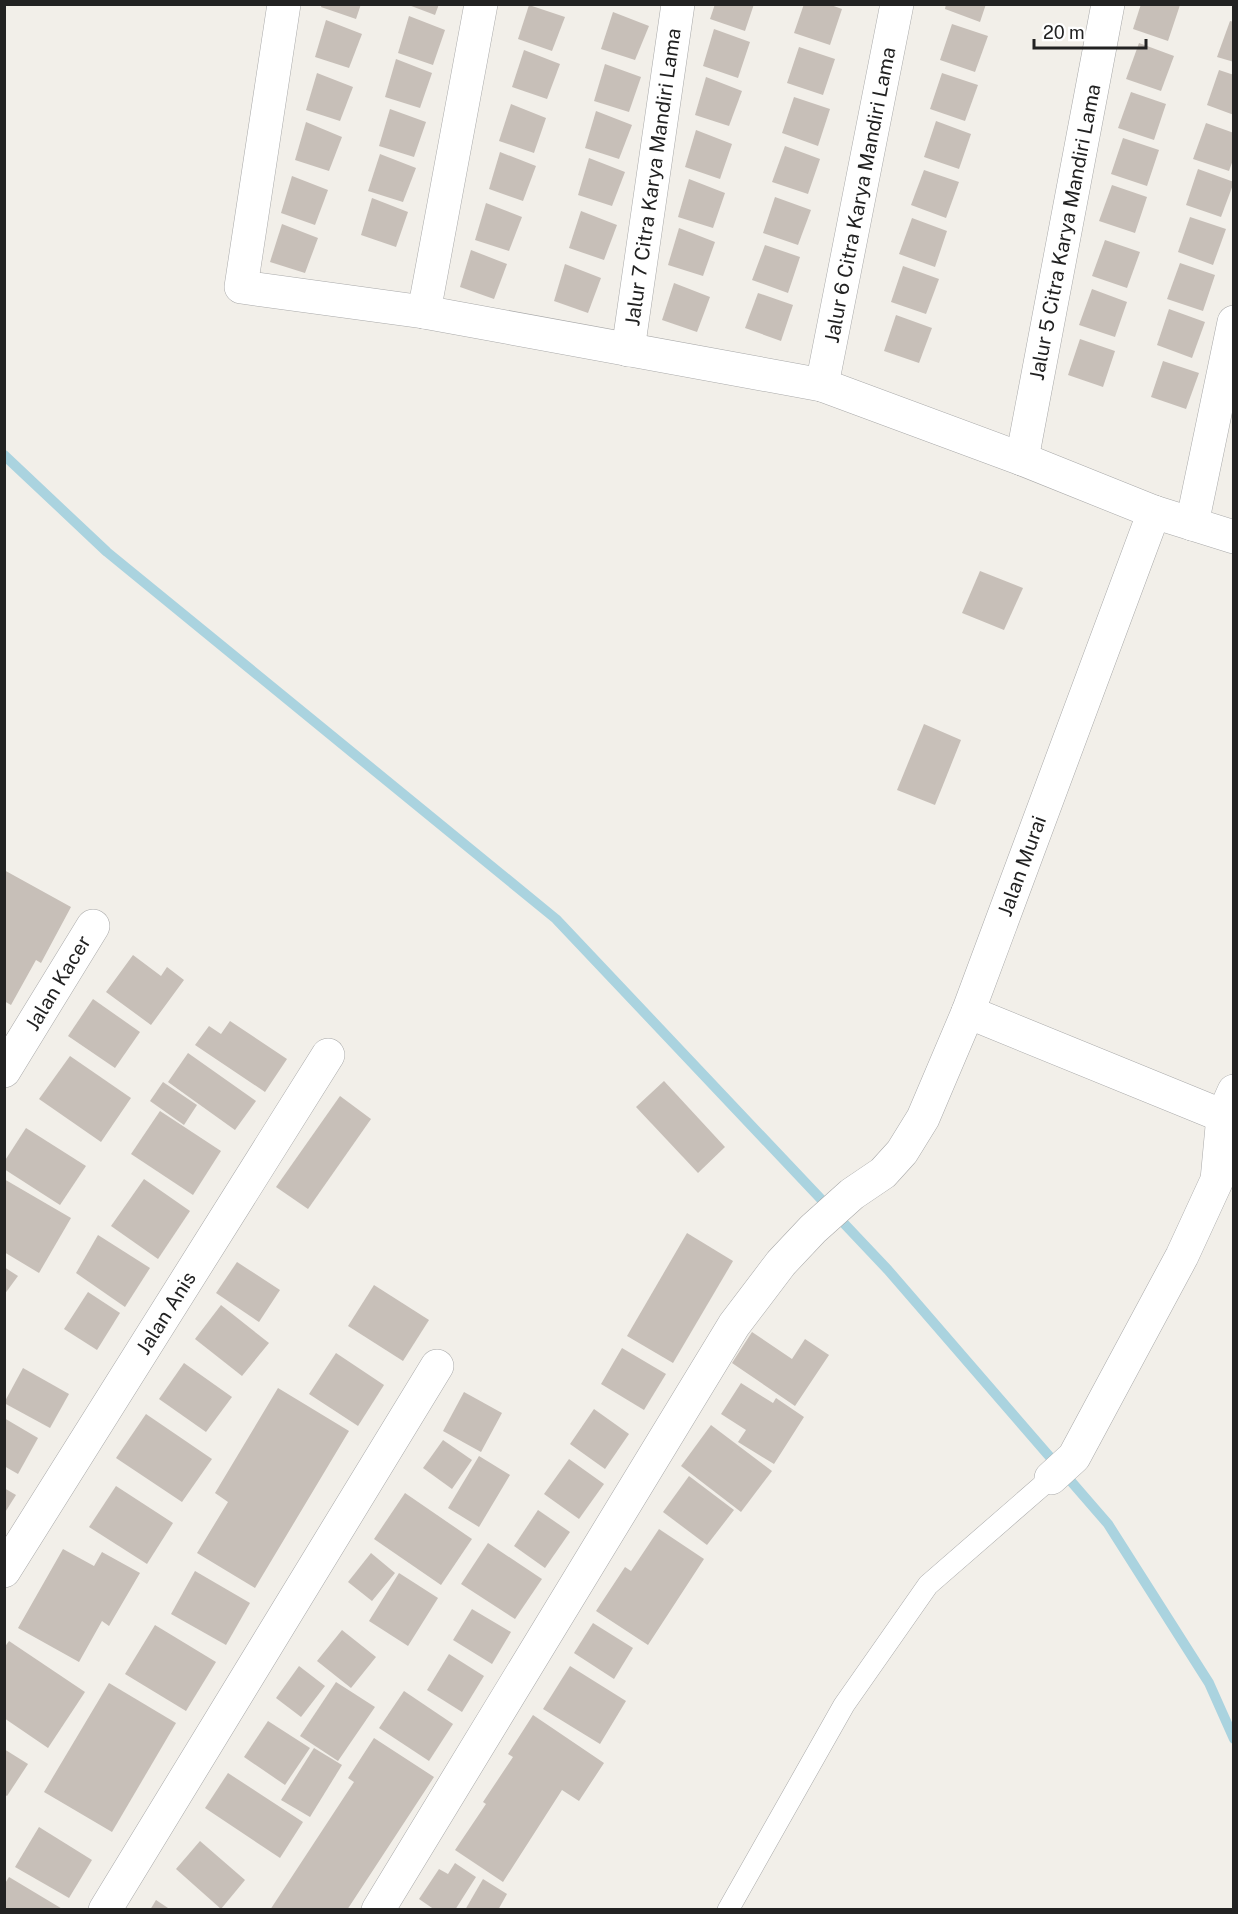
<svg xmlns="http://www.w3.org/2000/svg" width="1238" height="1914" font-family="'Public Sans',sans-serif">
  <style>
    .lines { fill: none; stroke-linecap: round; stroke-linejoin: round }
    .stream { stroke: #aad3df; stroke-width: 10 }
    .building { fill: #c7bfb8 }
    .service-casing { stroke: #a9a9a9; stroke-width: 22 }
    .minor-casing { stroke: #a9a9a9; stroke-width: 34 }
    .service { stroke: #fff; stroke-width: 21 }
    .minor { stroke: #fff; stroke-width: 33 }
    .labels { text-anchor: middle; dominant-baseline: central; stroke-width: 6; stroke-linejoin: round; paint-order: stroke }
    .street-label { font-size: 20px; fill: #222; stroke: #fff }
  </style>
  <rect width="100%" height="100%" fill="#f2efe9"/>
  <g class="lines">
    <polyline class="stream" points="4,455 107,552 556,919 888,1270 1108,1524 1209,1683 1234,1739"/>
  </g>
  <g class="building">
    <polygon points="322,4 361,4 356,19 321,7"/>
    <polygon points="406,4 439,4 435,15"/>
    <polygon points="715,4 754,4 745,31 710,19"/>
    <polygon points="804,4 828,4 842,9 830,45 794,33"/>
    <polygon points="946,4 986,4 980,22 945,9"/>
    <polygon points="1141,4 1180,5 1168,41 1133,29"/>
    <polygon points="529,5 565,17 552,51 518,39"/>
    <polygon points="613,12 649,26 635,60 601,49"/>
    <polygon points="409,16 445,30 433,65 398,53"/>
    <polygon points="326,20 362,34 349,68 315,57"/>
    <polygon points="1230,21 1234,22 1234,62 1217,57"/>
    <polygon points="952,24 988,36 975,72 940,60"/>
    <polygon points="714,29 750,42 738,78 703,66"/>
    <polygon points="1139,43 1174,56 1161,91 1126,79"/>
    <polygon points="799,47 835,59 823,95 787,83"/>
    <polygon points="524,50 560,64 547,99 512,87"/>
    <polygon points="396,59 432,73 420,108 385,97"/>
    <polygon points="605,64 641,77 629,112 594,101"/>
    <polygon points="1219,70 1234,75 1234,115 1207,105"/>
    <polygon points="317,73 353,87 340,121 306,110"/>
    <polygon points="942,73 978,85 965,121 930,109"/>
    <polygon points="706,77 742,91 729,126 695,115"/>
    <polygon points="1131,92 1166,104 1154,140 1118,128"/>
    <polygon points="794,97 830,109 818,146 782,133"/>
    <polygon points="511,104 546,118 534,153 499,141"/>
    <polygon points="390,109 426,122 414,157 379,146"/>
    <polygon points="596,111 632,125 619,159 585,148"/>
    <polygon points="936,121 971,134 959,169 924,157"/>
    <polygon points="306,122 342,137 329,171 295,160"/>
    <polygon points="1206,123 1234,133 1234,157 1229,171 1193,159"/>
    <polygon points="696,130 732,144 720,179 685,167"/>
    <polygon points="1123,138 1159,150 1147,186 1111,174"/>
    <polygon points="785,146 820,159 808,194 772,182"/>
    <polygon points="500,152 536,166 523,201 489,189"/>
    <polygon points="380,154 416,168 403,202 368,191"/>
    <polygon points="589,158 625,172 612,206 578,195"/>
    <polygon points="1198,169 1234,182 1221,217 1186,205"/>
    <polygon points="924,170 959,182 946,218 911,205"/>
    <polygon points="292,176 328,190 315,225 281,213"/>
    <polygon points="689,179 725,193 713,228 678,217"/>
    <polygon points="1112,185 1147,197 1135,233 1099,221"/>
    <polygon points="775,197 811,210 798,245 763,233"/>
    <polygon points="372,198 408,212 396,247 361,235"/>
    <polygon points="486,203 522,217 509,251 475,240"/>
    <polygon points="581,211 617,225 604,260 569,248"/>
    <polygon points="1190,217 1226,229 1213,265 1178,252"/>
    <polygon points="912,218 947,231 935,267 899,254"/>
    <polygon points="282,224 318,238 305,273 270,262"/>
    <polygon points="679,228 715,242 703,276 668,265"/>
    <polygon points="1105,240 1140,252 1127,288 1092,276"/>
    <polygon points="765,245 800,257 788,293 752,280"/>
    <polygon points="471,250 507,264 494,299 460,287"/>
    <polygon points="1180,263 1215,275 1203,311 1167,299"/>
    <polygon points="565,264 601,278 588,313 554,301"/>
    <polygon points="903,266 939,279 926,314 891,302"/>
    <polygon points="674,283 710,297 697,332 662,320"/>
    <polygon points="1092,289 1127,302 1115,337 1079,325"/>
    <polygon points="758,293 793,305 781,341 745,328"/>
    <polygon points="1169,309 1205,322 1192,358 1157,345"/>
    <polygon points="896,315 932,328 919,363 884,351"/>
    <polygon points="1080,339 1115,351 1103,387 1068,375"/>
    <polygon points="1163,361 1199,373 1186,409 1151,397"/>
    <polygon points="980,571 1023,588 1004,630 962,613"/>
    <polygon points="924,724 961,740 935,805 897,790"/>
    <polygon points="4,870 71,907 41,963 36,960 11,1005 4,1001"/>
    <polygon points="133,955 161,976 167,967 184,980 151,1025 106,992"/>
    <polygon points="93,999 140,1032 115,1068 68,1036"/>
    <polygon points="230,1021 287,1059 265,1092 195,1045 209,1026 221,1034"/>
    <polygon points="188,1053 256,1101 235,1130 168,1082"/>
    <polygon points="70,1056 131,1098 101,1142 39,1099"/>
    <polygon points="664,1081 725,1147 698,1173 636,1107"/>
    <polygon points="163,1082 197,1105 184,1125 150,1101"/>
    <polygon points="340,1096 371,1119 308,1209 276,1187"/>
    <polygon points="160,1111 221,1151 193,1195 131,1154"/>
    <polygon points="26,1128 86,1166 60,1205 4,1169 4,1162"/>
    <polygon points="4,1179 71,1218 39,1273 4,1252"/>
    <polygon points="144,1179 190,1211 158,1259 111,1226"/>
    <polygon points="687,1233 733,1261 673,1363 627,1336"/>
    <polygon points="98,1235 150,1268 125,1307 76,1273"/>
    <polygon points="237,1262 280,1290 259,1322 216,1293"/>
    <polygon points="4,1267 18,1276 4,1295"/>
    <polygon points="374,1285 429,1320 403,1361 348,1326"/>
    <polygon points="88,1292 120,1313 97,1350 64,1329"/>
    <polygon points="221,1305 269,1343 242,1376 195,1339"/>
    <polygon points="752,1332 792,1359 805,1339 829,1355 795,1406 732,1363"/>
    <polygon points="622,1348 666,1374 644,1410 601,1384"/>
    <polygon points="336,1353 384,1385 358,1426 309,1394"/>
    <polygon points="184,1363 232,1397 206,1432 159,1399"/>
    <polygon points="23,1368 69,1394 50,1428 4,1403"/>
    <polygon points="741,1383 773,1403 776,1398 804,1417 774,1464 738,1442 746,1430 721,1414"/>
    <polygon points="278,1388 349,1431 255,1588 197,1553 228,1502 215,1493"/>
    <polygon points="464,1392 502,1413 481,1452 443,1431"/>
    <polygon points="594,1409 629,1434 605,1469 570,1444"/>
    <polygon points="146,1414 212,1459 182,1502 116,1458"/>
    <polygon points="4,1418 38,1438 18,1474 4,1466"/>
    <polygon points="711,1425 772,1471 741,1512 681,1466"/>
    <polygon points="443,1440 472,1460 452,1489 423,1468"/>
    <polygon points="479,1456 510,1475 479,1527 448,1508"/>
    <polygon points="569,1459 604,1484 579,1519 544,1494"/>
    <polygon points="689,1476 734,1510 707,1545 663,1512"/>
    <polygon points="116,1486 173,1523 147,1564 89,1527"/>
    <polygon points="4,1488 16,1495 4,1514"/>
    <polygon points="405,1493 472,1539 441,1585 374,1539"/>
    <polygon points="538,1510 570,1532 545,1568 514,1546"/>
    <polygon points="659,1529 704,1559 648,1645 596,1611 625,1567 631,1571"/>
    <polygon points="488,1543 542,1579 515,1619 461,1584"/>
    <polygon points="63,1549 94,1566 102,1552 140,1573 109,1626 102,1621 79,1662 18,1628"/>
    <polygon points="371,1553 395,1573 372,1601 348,1582"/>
    <polygon points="195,1571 250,1603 226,1645 171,1614"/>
    <polygon points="399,1573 438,1598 408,1646 369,1621"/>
    <polygon points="472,1609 511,1632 492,1664 453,1640"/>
    <polygon points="593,1623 633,1648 614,1679 574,1653"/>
    <polygon points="155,1625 216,1662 186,1711 125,1674"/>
    <polygon points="342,1630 376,1657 351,1688 317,1661"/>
    <polygon points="9,1641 85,1692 48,1748 4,1718 4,1648"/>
    <polygon points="449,1654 484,1676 462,1712 427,1690"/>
    <polygon points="299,1666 325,1686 301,1717 276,1698"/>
    <polygon points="570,1666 626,1701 600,1744 543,1709"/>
    <polygon points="336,1682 375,1707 338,1761 300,1736"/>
    <polygon points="109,1683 176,1723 112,1832 44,1792"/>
    <polygon points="404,1691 453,1724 429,1761 379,1728"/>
    <polygon points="533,1715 604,1763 579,1801 562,1790 503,1882 455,1850 486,1804 483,1802 513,1757 508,1754"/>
    <polygon points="268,1721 310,1748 285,1785 244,1757"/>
    <polygon points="374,1738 434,1777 347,1910 270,1910 354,1782 348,1778"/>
    <polygon points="314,1748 342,1765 310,1817 281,1800"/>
    <polygon points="4,1749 28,1764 7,1796 4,1794"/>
    <polygon points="228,1773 303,1822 280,1858 205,1808"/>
    <polygon points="39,1827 92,1860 69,1898 15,1867"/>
    <polygon points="200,1841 245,1880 221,1909 176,1869"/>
    <polygon points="455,1863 476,1877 455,1910 435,1910 419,1899 439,1869 448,1874"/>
    <polygon points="9,1877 64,1910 4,1910 4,1885"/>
    <polygon points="483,1879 507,1894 498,1910 465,1910"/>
    <polygon points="156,1900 171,1910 150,1910"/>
  </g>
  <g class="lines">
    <g class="service-casing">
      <polyline id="service" points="728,1910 844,1705 928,1585 1051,1478"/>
    </g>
    <g class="minor-casing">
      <g id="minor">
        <polyline points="284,4 241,287 424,312 822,385 1022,459 1154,512 1234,537"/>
        <polyline points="424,312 481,4"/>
        <polyline points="628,350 678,4"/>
        <polyline points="822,385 897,4"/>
        <polyline points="1022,459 1108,4"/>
        <polyline points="1192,524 1234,322"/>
        <polyline points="968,1012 1223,1116"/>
        <polyline points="4,1071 93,926"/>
        <polyline points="1051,1478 1074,1457 1182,1256 1217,1180 1223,1116 1234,1091"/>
        <polyline points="4,1571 328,1055"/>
        <polyline points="105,1910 437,1366"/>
        <polyline points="378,1910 734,1325 781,1263 813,1229 852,1194 883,1173 902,1152 923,1118 968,1012 1154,512"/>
      </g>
    </g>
    <use href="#service" class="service"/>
    <use href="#minor" class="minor"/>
  </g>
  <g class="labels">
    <g class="street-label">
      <text transform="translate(653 177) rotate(-82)">Jalur 7 Citra Karya Mandiri Lama</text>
      <text transform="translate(860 195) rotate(-79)">Jalur 6 Citra Karya Mandiri Lama</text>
      <text transform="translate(1065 232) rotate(-79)">Jalur 5 Citra Karya Mandiri Lama</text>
      <text transform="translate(1022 866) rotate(-70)">Jalan Murai</text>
      <text transform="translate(58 983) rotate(-59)">Jalan Kacer</text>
      <text transform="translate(166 1313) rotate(-58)">Jalan Anis</text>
    </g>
  </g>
  <rect width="1238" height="1914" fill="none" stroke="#222222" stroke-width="12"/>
  <path d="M1034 39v9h112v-9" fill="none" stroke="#222222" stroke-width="3"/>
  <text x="1043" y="39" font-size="18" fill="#222222" stroke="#ffffff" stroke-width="4.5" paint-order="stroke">20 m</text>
</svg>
